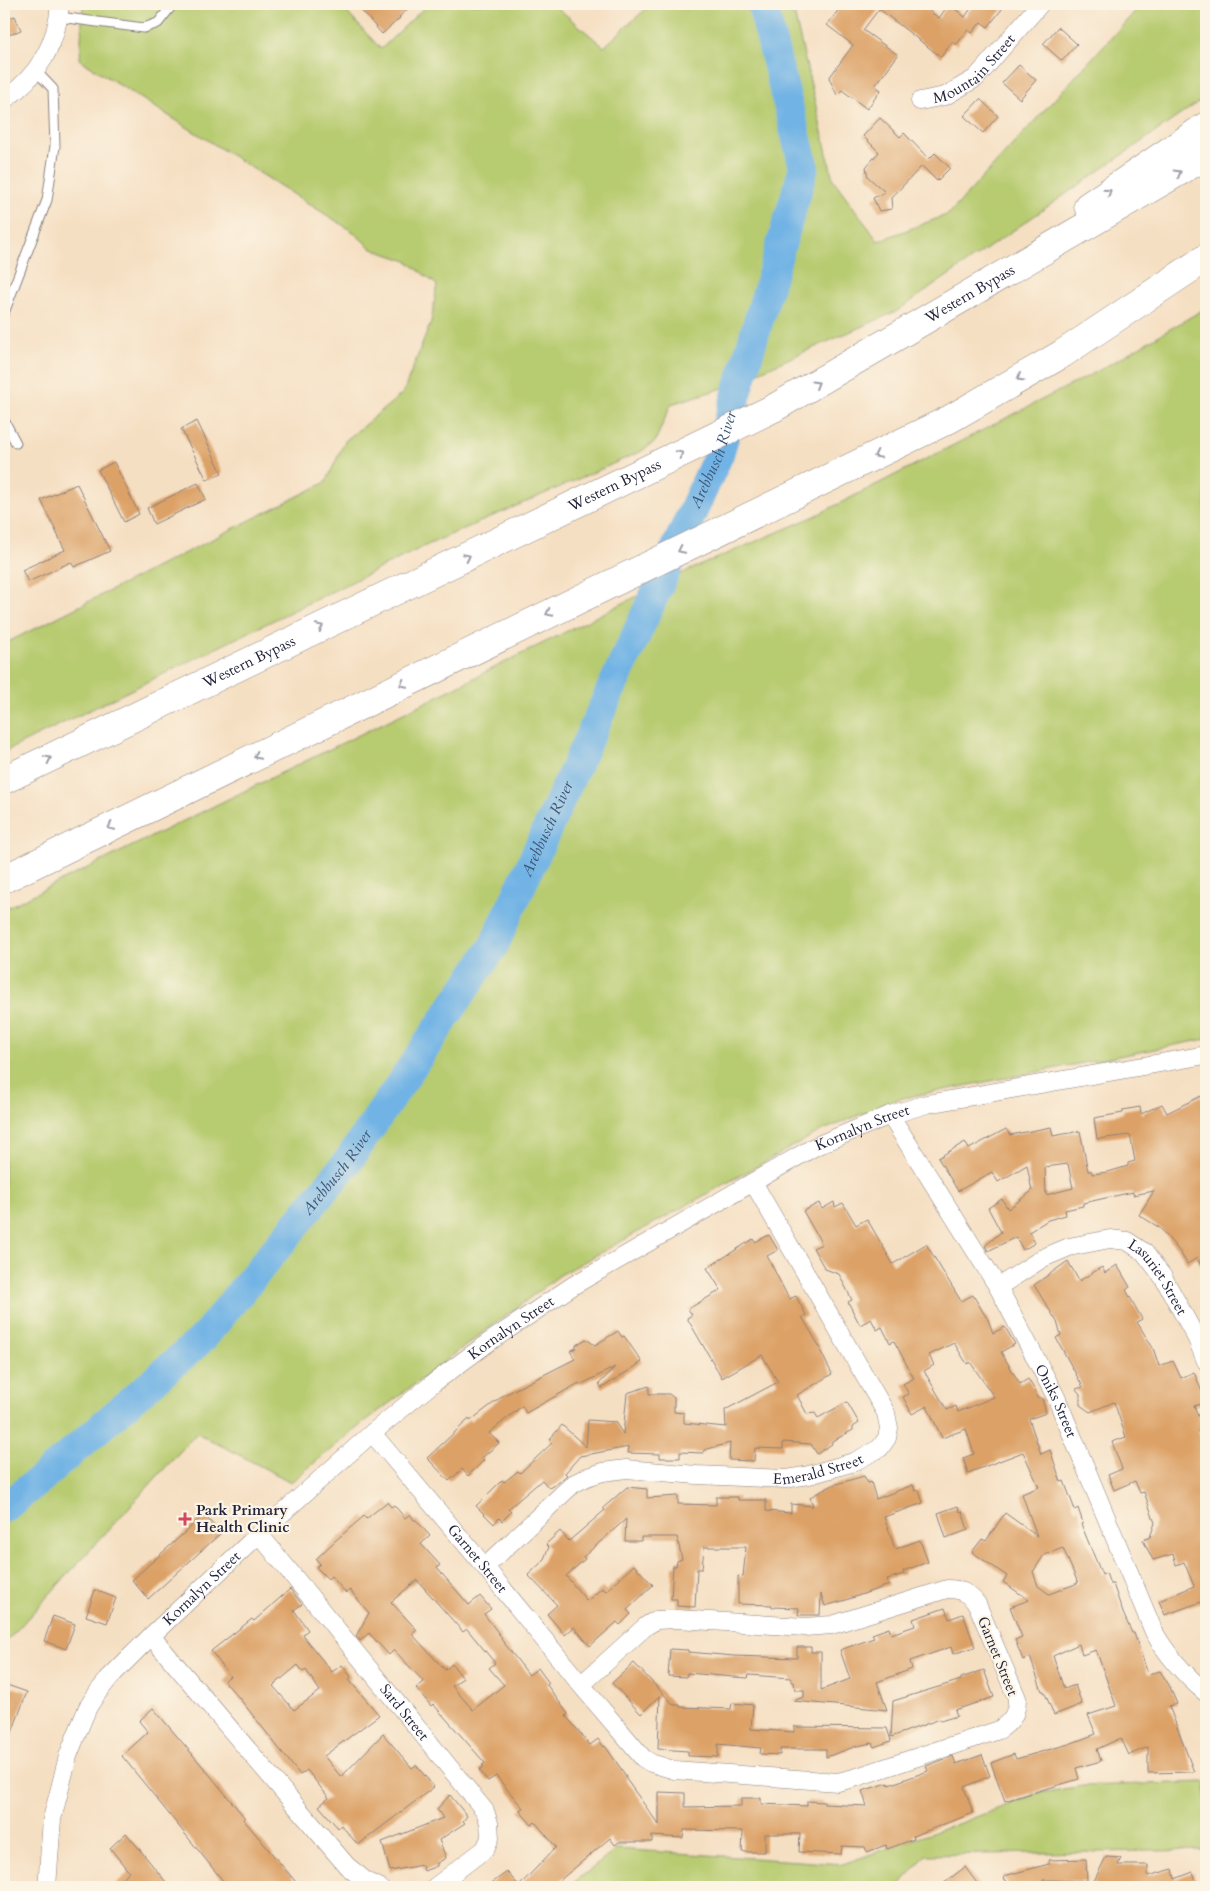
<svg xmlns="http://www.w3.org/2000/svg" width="1210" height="1891" font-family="Cardo,serif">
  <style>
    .green { fill: #b7cb6f; stroke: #6c7655 }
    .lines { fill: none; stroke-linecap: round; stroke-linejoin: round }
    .river { stroke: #71b3e5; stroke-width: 30 }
    .building { fill: #dca166; fill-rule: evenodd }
    .lane-casing { stroke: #8c807e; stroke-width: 11 }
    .street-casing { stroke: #8c807e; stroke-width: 19 }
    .highway-casing { stroke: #8c807e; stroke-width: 29 }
    .lane { stroke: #fff; stroke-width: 9 }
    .street { stroke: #fff; stroke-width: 18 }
    .highway { stroke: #fff; stroke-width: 28 }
    .oneway { stroke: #9c9ca7 }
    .poi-dot { fill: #d1495b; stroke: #fcf5e5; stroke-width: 2 }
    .labels { text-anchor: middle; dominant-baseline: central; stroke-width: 4.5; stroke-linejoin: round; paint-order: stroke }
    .street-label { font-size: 15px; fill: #22223b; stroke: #fcf5e5 }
    .poi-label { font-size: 15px; font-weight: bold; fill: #22223b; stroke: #fcf5e5; text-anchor: start }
    .water-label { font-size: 16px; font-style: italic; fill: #3e5576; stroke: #fcf5e5 }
  </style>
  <rect width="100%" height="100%" fill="#fcf5e5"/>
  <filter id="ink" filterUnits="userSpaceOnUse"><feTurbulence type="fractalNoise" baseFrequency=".02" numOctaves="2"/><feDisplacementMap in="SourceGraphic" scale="10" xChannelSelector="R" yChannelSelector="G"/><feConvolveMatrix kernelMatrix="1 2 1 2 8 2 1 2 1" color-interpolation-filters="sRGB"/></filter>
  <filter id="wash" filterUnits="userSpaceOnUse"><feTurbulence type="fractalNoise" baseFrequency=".0096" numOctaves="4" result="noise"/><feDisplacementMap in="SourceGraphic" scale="20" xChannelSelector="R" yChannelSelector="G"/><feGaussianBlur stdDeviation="1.12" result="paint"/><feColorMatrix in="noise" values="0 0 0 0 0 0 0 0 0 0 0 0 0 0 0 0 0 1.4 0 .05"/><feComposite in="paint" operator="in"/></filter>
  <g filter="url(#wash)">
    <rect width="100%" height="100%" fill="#f5dfc2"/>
    <g class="green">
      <polygon points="83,4 339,4 381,49 428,4 553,4 604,47 651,4 792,4 833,179 878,241 949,214 1142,4 1206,4 1206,97 897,311 720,389 671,404 655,442 640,452 425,546 4,752 4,644 326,482 345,441 403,393 431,322 437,285 407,261 372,249 352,231 80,60"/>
      <polygon points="1206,308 1206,1039 898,1099 821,1131 560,1275 363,1423 291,1482 197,1433 4,1644 4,909 428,701 687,571 815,516 1098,371"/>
      <polygon points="1206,1782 1206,1850 926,1855 898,1887 568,1887 617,1849 843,1864 963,1822 1039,1793 1082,1786"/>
    </g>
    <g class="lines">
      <path class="river" id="s1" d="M4,1508L43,1477L202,1339L348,1161L493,947L719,454L804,167L762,4"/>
    </g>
    <g id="blocks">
      <g class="building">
        <polygon points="356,4 413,4 399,17 400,18 382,34"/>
        <polygon points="843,4 920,4 939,18 949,4 965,17 974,4 995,4 1002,9 988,27 981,22 972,33 968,30 956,45 952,42 941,57 879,9 863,30 898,55 875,86 881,90 867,109 842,90 837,95 829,78 853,45 827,25"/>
        <polygon points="15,16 21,30 4,37 4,20"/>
        <polygon points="1058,27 1077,44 1062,61 1043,44"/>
        <polygon points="1019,65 1036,80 1020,99 1002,83"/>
        <polygon points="980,99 998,116 983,133 964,116"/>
        <polygon points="880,118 900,137 904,133 929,159 935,153 950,168 937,181 922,166 891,198 892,209 879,211 873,198 885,192 868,177 866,167 879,152 863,136"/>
        <polygon points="197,421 222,473 207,480 181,429"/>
        <polygon points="114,462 139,514 124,522 98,470"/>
        <polygon points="198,483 206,499 154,524 147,508"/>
        <polygon points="77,484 110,551 74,567 71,562 28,582 22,570 65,550 41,500"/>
        <path d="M1201,1096L1206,1105V1275L1197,1258L1187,1264L1180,1252L1160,1228L1139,1215L1154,1191L1133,1195V1192L1083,1203V1206L1065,1210L1066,1215L1048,1220L1029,1232L1035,1243L1023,1250L1016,1237L988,1251L985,1246L1001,1232L988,1208L1002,1199L1008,1209L1032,1191L1027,1165L998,1182L992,1172L958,1191L938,1158L965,1142L969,1149L1006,1129L1010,1135L1051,1127L1053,1136L1080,1131L1088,1171H1092V1174L1108,1172L1128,1166V1163L1135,1161L1130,1135L1097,1139L1094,1118L1123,1113V1110L1140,1107L1141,1114L1162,1104L1167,1113ZM1068,1164L1073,1188L1046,1195L1045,1167Z"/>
        <path d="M834,1202L835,1207L843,1203L856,1225L867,1219L893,1264L926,1244L961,1301L973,1295L986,1317H987L993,1333L1005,1327L1015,1344L1001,1352L1020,1384L1028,1379L1036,1392L1037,1398H1042L1046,1413L1029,1419L1041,1454L1050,1450L1061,1482L1064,1481L1075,1510L1078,1508L1083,1523L1081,1524L1102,1575L1106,1573L1110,1584H1113L1123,1613L1132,1633H1134L1148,1674L1160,1671L1169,1685L1177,1704L1169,1706L1194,1772L1148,1773V1747L1129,1755L1121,1738L1097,1749L1101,1761L1076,1768L1079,1779L1005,1801L991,1763L1014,1754L1016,1759L1069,1744L1096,1734L1088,1715L1116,1706L1096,1650L1082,1655L1079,1644L1053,1656L1064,1689L1075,1685L1082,1704L1054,1715L1044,1691H1042L1030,1657L1023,1660L1015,1640L1022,1637L1010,1607L1029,1600L1003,1582L1007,1576L972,1552L982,1539L986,1541L1005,1513L1037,1536L1022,1494L1039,1487L1023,1452L968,1473L963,1458L974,1454L966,1429L942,1438L927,1406L912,1414L903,1397L909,1394L903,1384L914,1378L894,1341L890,1343L882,1327L877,1330L871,1319L860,1325L848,1302L852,1300L839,1274L825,1269L813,1248L822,1244L803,1211L819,1203L822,1209ZM954,1343L967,1364L970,1362L994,1397L958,1412L956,1406L947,1410L924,1371L934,1365L929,1355ZM1063,1548L1078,1583L1049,1594L1038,1586L1033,1572L1044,1555Z"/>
        <polygon points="769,1235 778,1250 767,1256 789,1299 796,1296 806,1315 802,1317 821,1349 820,1350 832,1374 797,1395 807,1414 815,1413 818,1418 847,1402 859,1423 853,1427 853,1430 831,1442 832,1444 817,1454 811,1444 783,1442 783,1449 755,1448 754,1461 729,1460 730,1443 704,1450 703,1453 680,1452 680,1458 660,1458 660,1454 628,1453 629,1447 580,1456 565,1473 567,1475 558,1483 549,1488 542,1480 508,1509 511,1512 502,1521 499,1518 494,1524 476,1506 502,1480 504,1482 518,1471 520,1473 552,1443 549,1440 562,1425 586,1447 588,1420 615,1422 623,1434 627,1393 649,1386 649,1394 669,1394 674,1398 674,1412 684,1413 684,1423 726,1427 725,1410 778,1382 762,1355 722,1378 687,1318 692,1315 688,1309 721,1290 707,1268 753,1239 755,1242"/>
        <polygon points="1068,1261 1079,1281 1102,1267 1105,1273 1117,1265 1130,1287 1126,1290 1142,1319 1137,1322 1153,1348 1159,1366 1173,1361 1181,1378 1194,1372 1206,1402 1194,1406 1203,1429 1198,1431 1206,1452 1206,1614 1201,1602 1165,1615 1159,1601 1194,1586 1184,1562 1176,1565 1173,1554 1153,1560 1143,1540 1150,1537 1155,1523 1144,1492 1140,1493 1135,1481 1114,1490 1108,1475 1122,1469 1112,1442 1126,1437 1114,1402 1090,1412 1080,1405 1080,1394 1076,1389 1083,1387 1056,1338 1061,1335 1057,1322 1034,1285"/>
        <polygon points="618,1331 622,1337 624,1336 642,1362 602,1388 599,1384 615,1367 580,1385 579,1383 526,1413 522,1406 489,1433 499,1443 482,1458 484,1460 468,1476 462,1469 449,1481 427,1458 469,1419 470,1421 504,1395 575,1359 570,1351 576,1348 576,1345 586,1339 595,1345"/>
        <polygon points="864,1476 868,1483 871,1482 876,1499 913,1485 915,1491 919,1490 923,1503 884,1517 895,1549 920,1540 928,1562 903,1571 904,1574 887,1579 889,1585 846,1600 825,1606 821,1594 820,1615 798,1615 799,1608 772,1607 772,1605 738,1604 738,1576 743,1577 746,1547 704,1547 702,1569 697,1569 695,1607 677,1606 677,1599 671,1599 673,1566 676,1566 677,1561 682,1559 677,1537 641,1537 641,1541 625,1541 626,1519 583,1557 585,1559 566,1576 587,1601 602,1588 606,1591 634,1565 653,1585 627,1610 631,1614 620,1625 617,1622 590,1646 574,1627 565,1635 547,1614 557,1605 528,1575 543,1561 549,1547 546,1544 560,1531 569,1541 605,1510 603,1508 627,1487 647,1489 647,1498 678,1496 678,1504 716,1505 716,1497 738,1497 738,1500 766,1500 766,1511 791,1513 791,1504 813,1506 810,1497 833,1485"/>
        <path d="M387,1502L391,1507L394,1505L405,1518L410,1514L414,1520H416L430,1536L421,1544L440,1565L437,1568L469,1605L480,1596L491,1609L484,1614L502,1638L501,1639L529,1675L538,1668L549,1683L547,1685L568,1714L566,1716L590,1745L598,1739L604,1747L605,1746L626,1776V1779L659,1825V1792L685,1793V1807L741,1806V1798H761V1804L807,1806V1801L824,1802V1804L867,1806L862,1791L888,1783L889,1785L928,1771L926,1766L953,1756L956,1764L982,1755L990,1776L964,1787L973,1813L913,1836L914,1839L887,1849L886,1845L867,1852L865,1847L842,1846L841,1854L799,1852L800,1834H765V1852H742L743,1831L684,1830L683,1838L652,1836V1842H619L615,1845L610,1838L552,1887H486L507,1872L519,1886L556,1847L535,1822L532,1825L519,1810L523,1808L496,1776L488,1781L479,1770L484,1766L482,1765L485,1763L433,1704L431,1706L416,1688L424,1682L394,1650L389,1655L369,1633L360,1641L356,1636L369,1613L350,1590L346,1593L331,1576L328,1579L316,1567L320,1564L316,1559L336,1540L364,1516L366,1519ZM417,1580L463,1632L467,1629L495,1663L489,1668L504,1685L473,1710L452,1686L463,1678L452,1664L445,1670L412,1634L417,1630L391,1602Z"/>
        <polygon points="958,1506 960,1512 962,1511 968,1530 946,1538 938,1513"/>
        <polygon points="204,1515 221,1533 148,1599 132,1580"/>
        <path d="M290,1589L302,1604L294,1610L308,1630L303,1634L307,1641L332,1672L342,1665L351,1677L349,1680L379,1715L324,1756L341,1777L383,1734L412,1768L416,1765L434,1787L358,1845L341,1825L338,1828L319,1806L329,1798L307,1770L300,1775L240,1699L224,1681L230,1676L211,1651L252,1619L254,1621ZM298,1665L303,1672L306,1670L320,1691L294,1710L273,1686Z"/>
        <polygon points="95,1590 116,1598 107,1623 86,1616"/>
        <polygon points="945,1608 949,1619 963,1614 975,1647 953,1654 951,1647 910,1661 912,1669 877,1682 887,1710 793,1701 804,1697 804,1690 795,1690 794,1682 791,1682 791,1678 749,1675 748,1678 734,1677 687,1673 686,1677 668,1676 670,1649 688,1650 688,1652 734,1656 797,1658 797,1647 811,1647 811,1652 821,1652 821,1690 850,1679 840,1650 874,1638 872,1634 889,1628 891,1634 915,1626 913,1619"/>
        <polygon points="53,1616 75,1624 66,1649 44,1641"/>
        <polygon points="634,1663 674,1705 680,1705 680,1707 731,1709 732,1703 753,1705 751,1729 794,1732 794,1727 887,1728 891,1741 874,1747 872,1743 857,1746 826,1757 826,1749 780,1749 780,1755 760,1754 761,1748 718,1744 718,1757 688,1756 688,1751 658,1749 660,1695 641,1714 612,1683"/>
        <polygon points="984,1670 994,1697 955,1710 957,1716 940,1721 940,1719 891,1737 893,1701 961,1680 961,1678"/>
        <polygon points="4,1684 27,1692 5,1751 4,1751"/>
        <polygon points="153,1708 204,1768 245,1818 243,1819 300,1887 228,1887 122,1756 148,1732 139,1721"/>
        <polygon points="450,1795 467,1816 463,1821 465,1823 439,1840 446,1858 437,1863 437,1866 424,1871 422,1865 390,1871 382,1842 443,1818 437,1809"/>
        <polygon points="126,1833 136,1845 170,1887 112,1887 129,1872 110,1848"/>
        <polygon points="1106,1857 1121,1858 1118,1865 1148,1865 1148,1876 1173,1869 1175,1879 1193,1872 1198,1887 1100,1887 1093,1883"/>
        <polygon points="1086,1859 1087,1881 1043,1880 1044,1887 1008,1887 1006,1880 1005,1880 1004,1876 1049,1864 1048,1860"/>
        <polygon points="965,1867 980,1887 939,1887"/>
      </g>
    </g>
  </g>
  <g filter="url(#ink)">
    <use href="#blocks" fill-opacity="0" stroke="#8c807e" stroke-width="1"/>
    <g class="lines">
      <g class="lane-casing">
        <g id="lane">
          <polyline points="59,17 144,28 158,23 170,8 171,4"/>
          <polyline points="4,313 47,200 55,146 53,89 36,71"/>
          <polyline points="4,420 16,443"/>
        </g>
      </g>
      <g class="street-casing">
        <g id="street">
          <path d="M4,100C37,77 57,45 60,4"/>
          <path id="s2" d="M920,101L945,96L976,78L1040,4"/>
          <path id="s3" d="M890,1115L998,1287L1056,1397L1154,1632C1168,1657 1185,1675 1206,1693"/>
          <path id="s4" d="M998,1287L1043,1258L1069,1247L1110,1239L1127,1241L1144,1252L1163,1277L1197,1339L1206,1361"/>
          <path id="s5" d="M372,1433L485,1567L581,1685L643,1758L651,1763L674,1770L838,1782L854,1778L999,1730C1012,1721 1017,1714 1017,1698L977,1604C968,1593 961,1589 947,1589L832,1625L805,1627L677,1619L656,1620L646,1626L581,1685"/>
          <path id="s6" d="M259,1534L485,1811L489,1823L490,1838L485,1849L435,1887"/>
          <path id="s7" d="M485,1567L573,1484L587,1477L603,1472L626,1469L697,1475L786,1479L809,1475L854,1462L880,1448L887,1438L889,1428L886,1413L753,1182"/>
          <polyline points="151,1636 347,1866 367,1882 379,1887"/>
          <path id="s8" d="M47,1887L52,1819L60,1788L68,1756L78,1731L88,1707L98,1692L111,1676L151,1636L259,1534L372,1433L432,1384L489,1342L574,1285L816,1146L890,1115L927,1104L1206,1055"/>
        </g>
      </g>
      <g class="highway-casing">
        <g id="highway">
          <polyline points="1088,206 1206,126"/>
          <path id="s9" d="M4,780L774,408L1206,156"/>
          <polyline points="4,879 950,419 1062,354 1206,258"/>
        </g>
      </g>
      <use href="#lane" class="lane"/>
      <use href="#street" class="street"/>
      <use href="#highway" class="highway"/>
    </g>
    <defs><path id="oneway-chevron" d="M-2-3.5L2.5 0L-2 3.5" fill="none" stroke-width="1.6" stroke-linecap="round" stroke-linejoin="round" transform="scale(1.25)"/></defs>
    <g class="oneway">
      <use href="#oneway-chevron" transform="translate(1178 173) rotate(-30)"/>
      <use href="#oneway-chevron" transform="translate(1108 192) rotate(-34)"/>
      <use href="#oneway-chevron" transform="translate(1020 378) rotate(150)"/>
      <use href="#oneway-chevron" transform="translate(816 384) rotate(-31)"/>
      <use href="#oneway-chevron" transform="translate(680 454) rotate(-26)"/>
      <use href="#oneway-chevron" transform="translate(877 455) rotate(154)"/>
      <use href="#oneway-chevron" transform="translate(681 550) rotate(154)"/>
      <use href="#oneway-chevron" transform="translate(467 557) rotate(-26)"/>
      <use href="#oneway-chevron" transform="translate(549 613) rotate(154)"/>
      <use href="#oneway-chevron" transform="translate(320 627) rotate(-26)"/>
      <use href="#oneway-chevron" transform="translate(403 684) rotate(154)"/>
      <use href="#oneway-chevron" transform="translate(257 756) rotate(154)"/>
      <use href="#oneway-chevron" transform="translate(48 759) rotate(-26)"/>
      <use href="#oneway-chevron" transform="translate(111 827) rotate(154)"/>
    </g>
  </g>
  <path class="poi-dot" d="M182.5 1511.5h5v5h5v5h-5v5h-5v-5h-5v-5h5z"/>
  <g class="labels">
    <g class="street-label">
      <text stroke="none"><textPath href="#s2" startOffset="65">Mountain Street</textPath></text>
      <text stroke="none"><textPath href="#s9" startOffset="1082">Western Bypass</textPath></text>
      <text stroke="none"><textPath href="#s9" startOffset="678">Western Bypass</textPath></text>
      <text stroke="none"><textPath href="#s9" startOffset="272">Western Bypass</textPath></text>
      <text stroke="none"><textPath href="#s8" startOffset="1161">Kornalyn Street</textPath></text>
      <text stroke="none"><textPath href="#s4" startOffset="189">Lasuriet Street</textPath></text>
      <text stroke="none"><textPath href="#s8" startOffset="756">Kornalyn Street</textPath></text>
      <text stroke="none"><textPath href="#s3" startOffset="331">Oniks Street</textPath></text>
      <text stroke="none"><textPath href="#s7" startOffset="370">Emerald Street</textPath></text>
      <text stroke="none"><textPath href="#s5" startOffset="164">Garnet Street</textPath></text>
      <text stroke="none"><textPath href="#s8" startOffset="351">Kornalyn Street</textPath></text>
      <text transform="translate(998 1656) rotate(68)">Garnet Street</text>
      <text stroke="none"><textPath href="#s6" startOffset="230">Sard Street</textPath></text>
    </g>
    <g class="poi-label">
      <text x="196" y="1510">Park Primary<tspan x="196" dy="17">Health Clinic</tspan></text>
    </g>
    <g class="water-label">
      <text stroke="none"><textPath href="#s1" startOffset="1284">Arebbusch River</textPath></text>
      <text stroke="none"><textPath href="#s1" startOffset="879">Arebbusch River</textPath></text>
      <text stroke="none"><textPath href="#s1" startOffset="475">Arebbusch River</textPath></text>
    </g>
  </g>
  <rect width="1210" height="1891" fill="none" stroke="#fcf5e5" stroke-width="20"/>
</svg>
